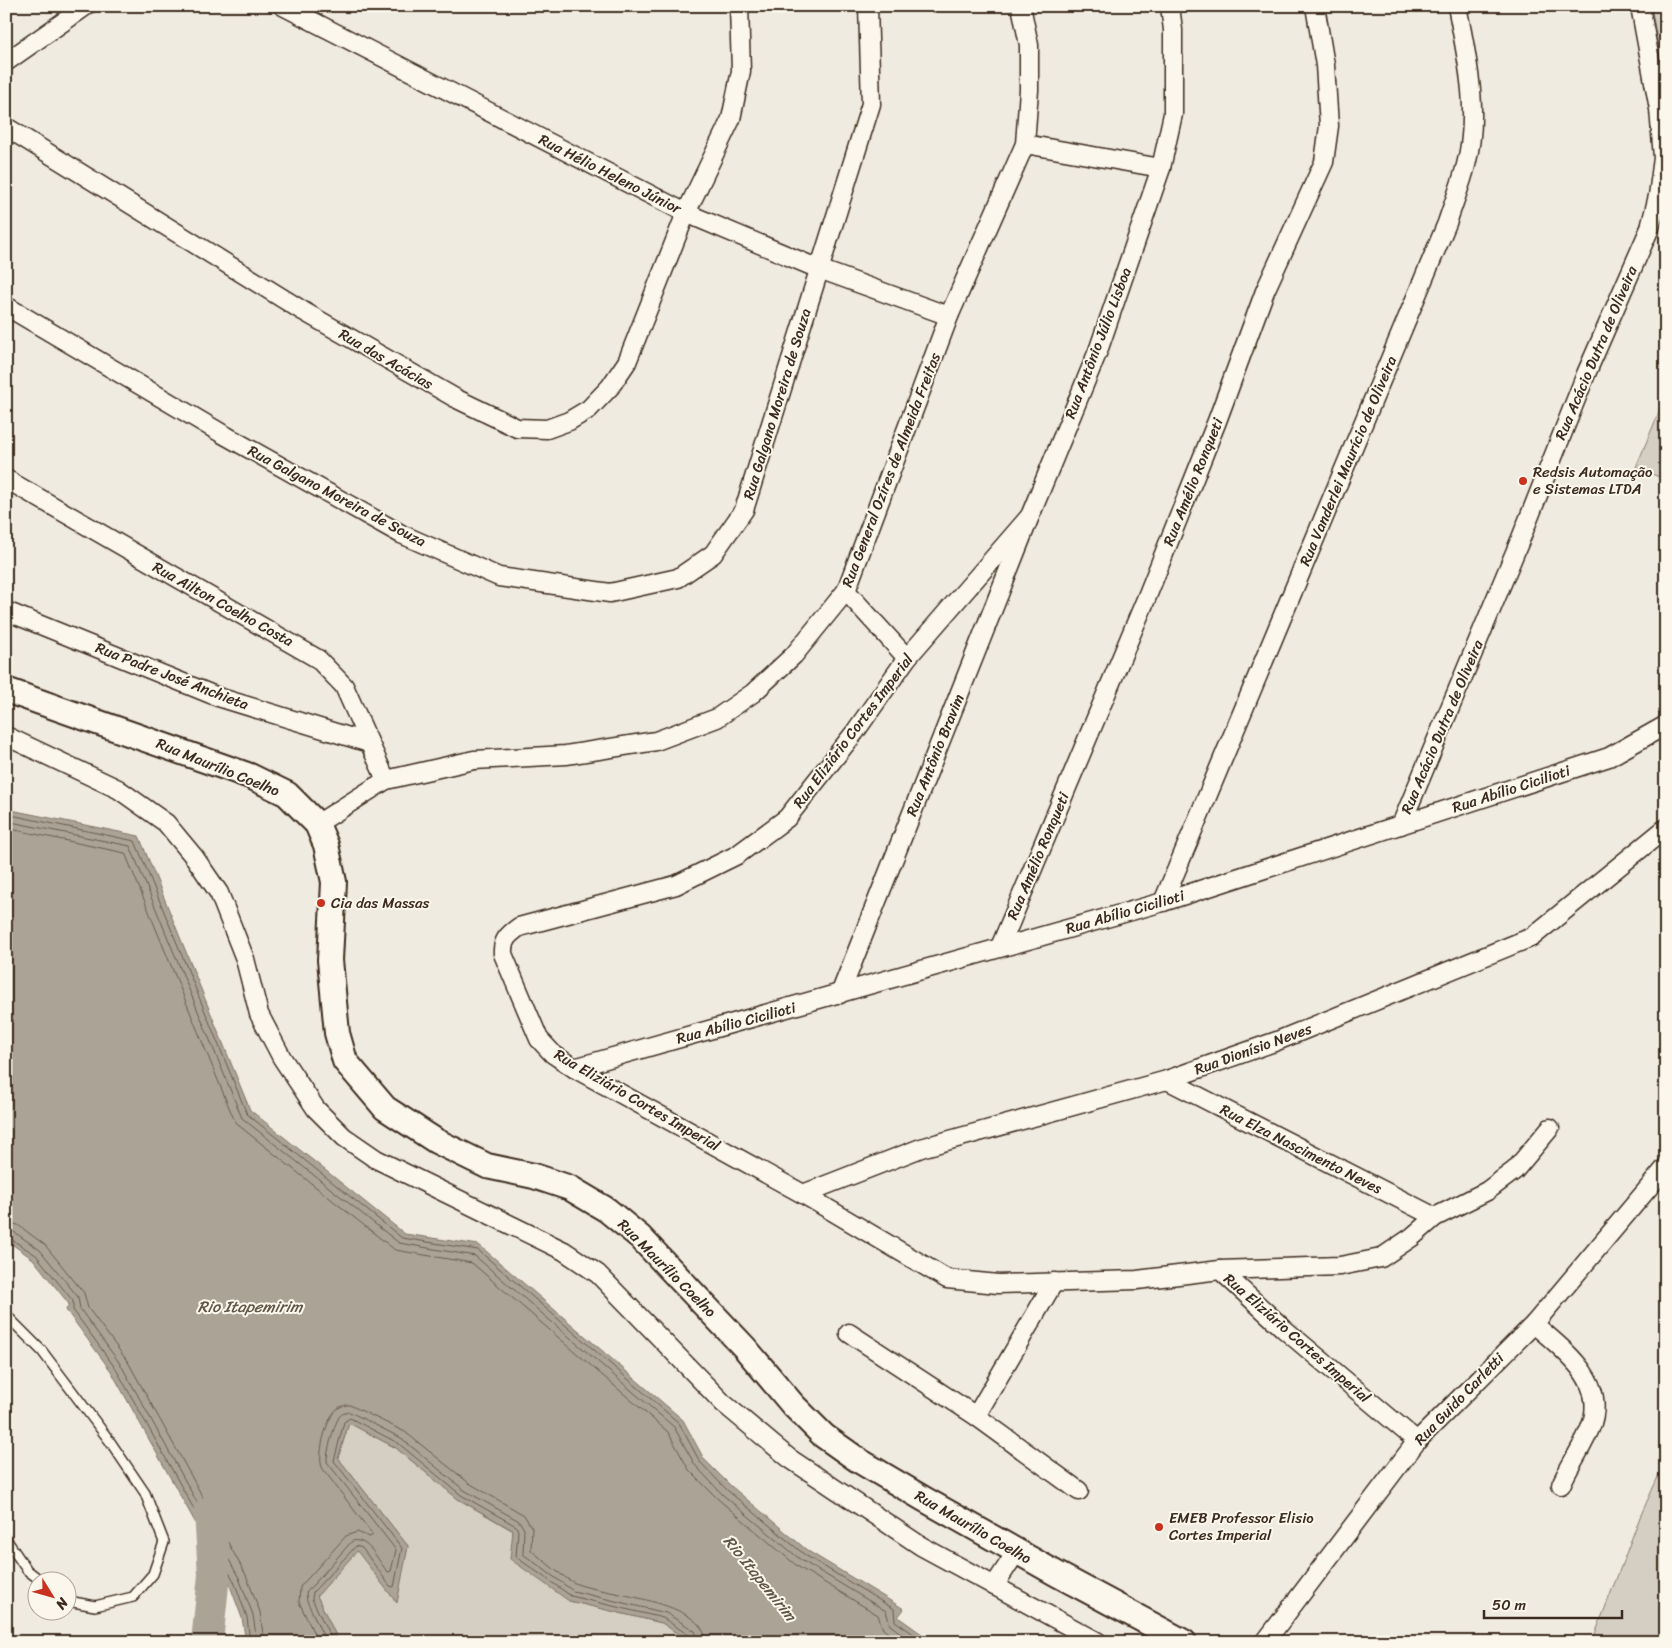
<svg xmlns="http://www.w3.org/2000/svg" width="1672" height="1648" font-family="Sriracha,sans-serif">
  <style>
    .green { fill: #d5cec3; stroke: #887c70 }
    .water { fill: #aca397; stroke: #7f7367 }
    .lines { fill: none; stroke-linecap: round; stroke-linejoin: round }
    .shore { stroke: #685a4e; stroke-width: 1 }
    .river { stroke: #aca397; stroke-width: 32 }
    .lane-casing { stroke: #3b2a1e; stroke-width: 12 }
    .street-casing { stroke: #3b2a1e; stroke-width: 21 }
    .secondary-casing { stroke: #3b2a1e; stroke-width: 28 }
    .lane { stroke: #fbf7ec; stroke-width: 9 }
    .street { stroke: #fbf7ec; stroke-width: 18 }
    .secondary { stroke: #fbf7ec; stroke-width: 24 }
    .poi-dot { fill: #c8321e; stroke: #fbf7ec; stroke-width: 2 }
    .labels { text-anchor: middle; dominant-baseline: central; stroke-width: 4; stroke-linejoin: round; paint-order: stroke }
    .street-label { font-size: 15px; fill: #3b2a1e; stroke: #fbf7ec }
    .poi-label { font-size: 15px; fill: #3b2a1e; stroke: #fbf7ec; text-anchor: start }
    .water-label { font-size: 16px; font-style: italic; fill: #635448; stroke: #fbf7ec }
  </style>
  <rect width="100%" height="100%" fill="#f0ebe0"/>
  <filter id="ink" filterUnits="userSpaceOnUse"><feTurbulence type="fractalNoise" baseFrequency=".02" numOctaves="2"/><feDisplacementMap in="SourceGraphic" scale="10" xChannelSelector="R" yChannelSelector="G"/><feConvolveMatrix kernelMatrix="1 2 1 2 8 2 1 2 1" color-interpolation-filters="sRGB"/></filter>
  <g filter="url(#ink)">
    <g class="green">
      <polygon points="1651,6 1666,6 1666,88"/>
      <polygon points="1666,395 1666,480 1636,467"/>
      <polygon points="349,1423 396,1448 458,1499 513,1531 569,1601 662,1623 690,1642 339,1642 317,1596 357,1550 396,1602 408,1546 338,1458"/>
      <polygon points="1666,1459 1666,1642 1592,1642 1640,1517"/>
    </g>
    <polygon class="water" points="6,809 139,836 250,1110 405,1234 479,1245 683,1420 704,1459 731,1486 808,1551 904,1609 898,1617 933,1642 690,1642 662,1623 569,1601 510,1559 513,1530 458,1499 396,1448 349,1423 338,1458 408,1546 397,1603 357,1551 317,1596 339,1642 246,1642 242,1618 229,1583 111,1371 66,1310 69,1304 33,1259 6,1240"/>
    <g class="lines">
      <g class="shore">
        <polyline points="6,814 135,841 247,1114 402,1238 478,1250 679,1423 700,1462 727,1490 805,1555 894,1609 895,1621 925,1642"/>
        <polyline points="6,821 130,846 242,1118 399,1243 475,1256 674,1427 695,1465 723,1495 801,1560 886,1611 890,1625 913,1642"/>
        <polyline points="6,828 125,853 233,1117 238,1125 395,1250 472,1263 668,1432 689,1470 719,1500 797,1566 878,1615 883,1629 900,1642"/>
        <polyline points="6,1222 18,1225 45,1245 84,1293 88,1308 128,1362 246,1575 260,1612 264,1642"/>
        <polyline points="6,1230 14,1232 40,1250 78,1297 80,1309 121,1365 239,1578 253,1615 257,1642"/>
        <polyline points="6,1236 36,1255 73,1301 73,1310 116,1369 234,1581 247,1617 250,1642"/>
        <path d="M318,1642L299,1602L300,1587L346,1536L357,1532L370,1537L373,1535L323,1469C316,1458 326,1419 336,1410C340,1406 345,1405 350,1405L405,1432L469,1483L524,1515L532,1528L531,1550C543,1560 563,1578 577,1584C606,1595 705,1600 706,1642"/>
        <path d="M326,1642L307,1601L306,1593L352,1541C369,1537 378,1562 388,1572L391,1571L396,1550L327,1462C326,1454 334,1425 339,1417C342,1413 345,1413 350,1412L401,1438L464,1490L519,1521L524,1529L523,1554L573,1591L666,1613L695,1631L699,1642"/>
        <polyline points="333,1642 312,1599 313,1592 356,1546 362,1548 390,1586 394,1587 402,1548 334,1461 344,1422 350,1418 398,1443 461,1495 516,1526 518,1531 516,1557 571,1596 663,1618 690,1636 692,1642"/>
      </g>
      <polyline class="river" points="207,1642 214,1575 210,1512"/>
      <g class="lane-casing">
        <g id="lane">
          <polyline points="6,1315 42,1351 109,1440 145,1493 164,1542 153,1574 133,1597 95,1606 68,1601"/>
          <polyline points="6,1539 27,1570 40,1580"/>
        </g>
      </g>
      <g class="street-casing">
        <g id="street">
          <polyline points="283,6 686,213 819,269 949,316"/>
          <polyline points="6,62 86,6"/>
          <polyline points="6,127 303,311 457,399 517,428 547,429 569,421 589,409 610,387 627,362 686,213 731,119 741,71 739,6"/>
          <polyline points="1025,144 1161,168"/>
          <polyline points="6,306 221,433 401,534 499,577 610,593 678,578 713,554 744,510 871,104 868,6"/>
          <polyline points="6,479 318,659 344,686 386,780"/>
          <path d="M1030,516L907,658L855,732L787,818L737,855L676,885L519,927C508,935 502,940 503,954L539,1039L553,1054L574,1068L803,1194L947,1279L998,1284L1137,1280L1220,1270L1340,1266L1381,1258L1412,1237L1435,1217L1487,1191L1515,1170L1550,1128"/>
          <polyline points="846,591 907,658"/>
          <polyline points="6,611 218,697 369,743"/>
          <polyline points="6,736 118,789 166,823 195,858 219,893 245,959 259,1014 282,1058 316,1109 344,1137 376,1159 564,1251 598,1274 723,1403 789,1458 921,1546 1098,1642"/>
          <polyline points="317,824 386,780 474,760 566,755 656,741 717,718 753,693 794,655 846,591 949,316 1025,144 1029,90 1029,45 1021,6"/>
          <polyline points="1401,825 1521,538 1586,374 1650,228 1658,196 1663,158 1659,109 1640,6"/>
          <path d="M1163,902L1447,223C1453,204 1461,185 1466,165C1480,112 1467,58 1457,6"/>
          <polyline points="1000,947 1146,599 1217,421 1265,291 1324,162 1329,126 1325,65 1315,6"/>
          <polyline points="840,994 1030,516 1098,351 1161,168 1173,114 1173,30 1170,6"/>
          <polyline points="574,1068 1163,902 1609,757 1666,725"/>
          <polyline points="1167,1080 1435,1217"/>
          <polyline points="803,1194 921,1148 1167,1080 1277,1041 1532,937 1666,828"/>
          <polyline points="1220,1270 1284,1329 1417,1441"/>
          <path d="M1534,1324C1562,1349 1606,1379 1592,1423C1585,1445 1570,1463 1561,1485"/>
          <polyline points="849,1333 976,1416 1079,1491"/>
          <polyline points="976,1416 1054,1282"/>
          <polyline points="994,1586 1017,1551"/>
          <polyline points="1265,1642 1417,1441 1534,1324 1666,1167"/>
        </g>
      </g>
      <g class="secondary-casing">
        <polyline id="secondary" points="6,690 250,776 287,794 317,824 326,845 334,882 330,960 337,1033 345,1061 385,1108 436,1141 487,1166 534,1176 570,1188 607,1210 640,1237 745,1348 793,1405 824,1436 858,1460 924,1499 1057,1574 1184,1642"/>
      </g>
      <use href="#lane" class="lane"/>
      <use href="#street" class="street"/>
      <use href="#secondary" class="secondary"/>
    </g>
  </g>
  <g class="poi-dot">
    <circle cx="1523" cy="481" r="5"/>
    <circle cx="321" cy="903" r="5"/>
    <circle cx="1159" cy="1527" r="5"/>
  </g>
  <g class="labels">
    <g class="street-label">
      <text transform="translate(610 174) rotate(27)">Rua Hélio Heleno Júnior</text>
      <text transform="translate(1098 343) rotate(-69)">Rua Antônio Júlio Lisboa</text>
      <text transform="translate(1596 353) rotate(-67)">Rua Acácio Dutra de Oliveira</text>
      <text transform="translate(386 359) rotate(30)">Rua das Acácias</text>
      <text transform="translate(777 404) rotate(-73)">Rua Galgano Moreira de Souza</text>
      <text transform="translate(1348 461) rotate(-67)">Rua Vanderlei Maurício de Oliveira</text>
      <text transform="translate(891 470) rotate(-69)">Rua General Ozíres de Almeida Freitas</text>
      <text transform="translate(1193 482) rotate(-68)">Rua Amélio Ronqueti</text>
      <text transform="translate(337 496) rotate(28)">Rua Galgano Moreira de Souza</text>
      <text transform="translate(223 604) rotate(29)">Rua Ailton Coelho Costa</text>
      <text transform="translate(172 676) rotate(21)">Rua Padre José Anchieta</text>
      <text transform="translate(1442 727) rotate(-67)">Rua Acácio Dutra de Oliveira</text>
      <text transform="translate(853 731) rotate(-53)">Rua Eliziário Cortes Imperial</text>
      <text transform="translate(935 755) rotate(-68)">Rua Antônio Bravim</text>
      <text transform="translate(218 767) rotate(22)">Rua Maurílio Coelho</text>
      <text transform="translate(1511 789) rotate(-18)">Rua Abílio Cicilioti</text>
      <text transform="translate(1038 856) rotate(-67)">Rua Amélio Ronqueti</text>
      <text transform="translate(1125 912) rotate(-16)">Rua Abílio Cicilioti</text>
      <text transform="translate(736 1023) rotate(-15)">Rua Abílio Cicilioti</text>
      <text transform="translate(1253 1049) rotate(-20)">Rua Dionísio Neves</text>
      <text transform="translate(637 1100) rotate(30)">Rua Eliziário Cortes Imperial</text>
      <text transform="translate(1301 1149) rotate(27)">Rua Elza Nascimento Neves</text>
      <text transform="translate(667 1268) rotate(45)">Rua Maurílio Coelho</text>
      <text transform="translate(1297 1338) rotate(41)">Rua Eliziário Cortes Imperial</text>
      <text transform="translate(1459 1399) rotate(-46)">Rua Guido Carletti</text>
      <text transform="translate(973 1527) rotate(30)">Rua Maurílio Coelho</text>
    </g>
    <g class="poi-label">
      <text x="1533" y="472">Redsis Automação<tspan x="1533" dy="17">e Sistemas LTDA</tspan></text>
      <text x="331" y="903">Cia das Massas</text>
      <text x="1169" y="1518">EMEB Professor Elisio<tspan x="1169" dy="17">Cortes Imperial</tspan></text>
    </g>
    <g class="water-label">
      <text x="250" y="1306">Rio Itapemirim</text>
      <text transform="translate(760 1578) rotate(51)">Rio Itapemirim</text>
    </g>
  </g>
  <rect width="1672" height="1648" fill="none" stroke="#fbf7ec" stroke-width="25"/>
  <rect x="12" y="12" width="1647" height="1623" fill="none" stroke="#3b2a1e" stroke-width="2" filter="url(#ink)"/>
  <g transform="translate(52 1596) rotate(127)"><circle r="24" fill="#fbf7ec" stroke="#aea59a"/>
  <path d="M0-4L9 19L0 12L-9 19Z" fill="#c8321e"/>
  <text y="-8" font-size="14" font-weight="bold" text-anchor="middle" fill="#3b2a1e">N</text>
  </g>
  <path d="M1484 1610v8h138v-8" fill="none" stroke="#3b2a1e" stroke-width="2.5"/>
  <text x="1492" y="1610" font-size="15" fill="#3b2a1e" stroke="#fbf7ec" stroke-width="4" paint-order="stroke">50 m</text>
</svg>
